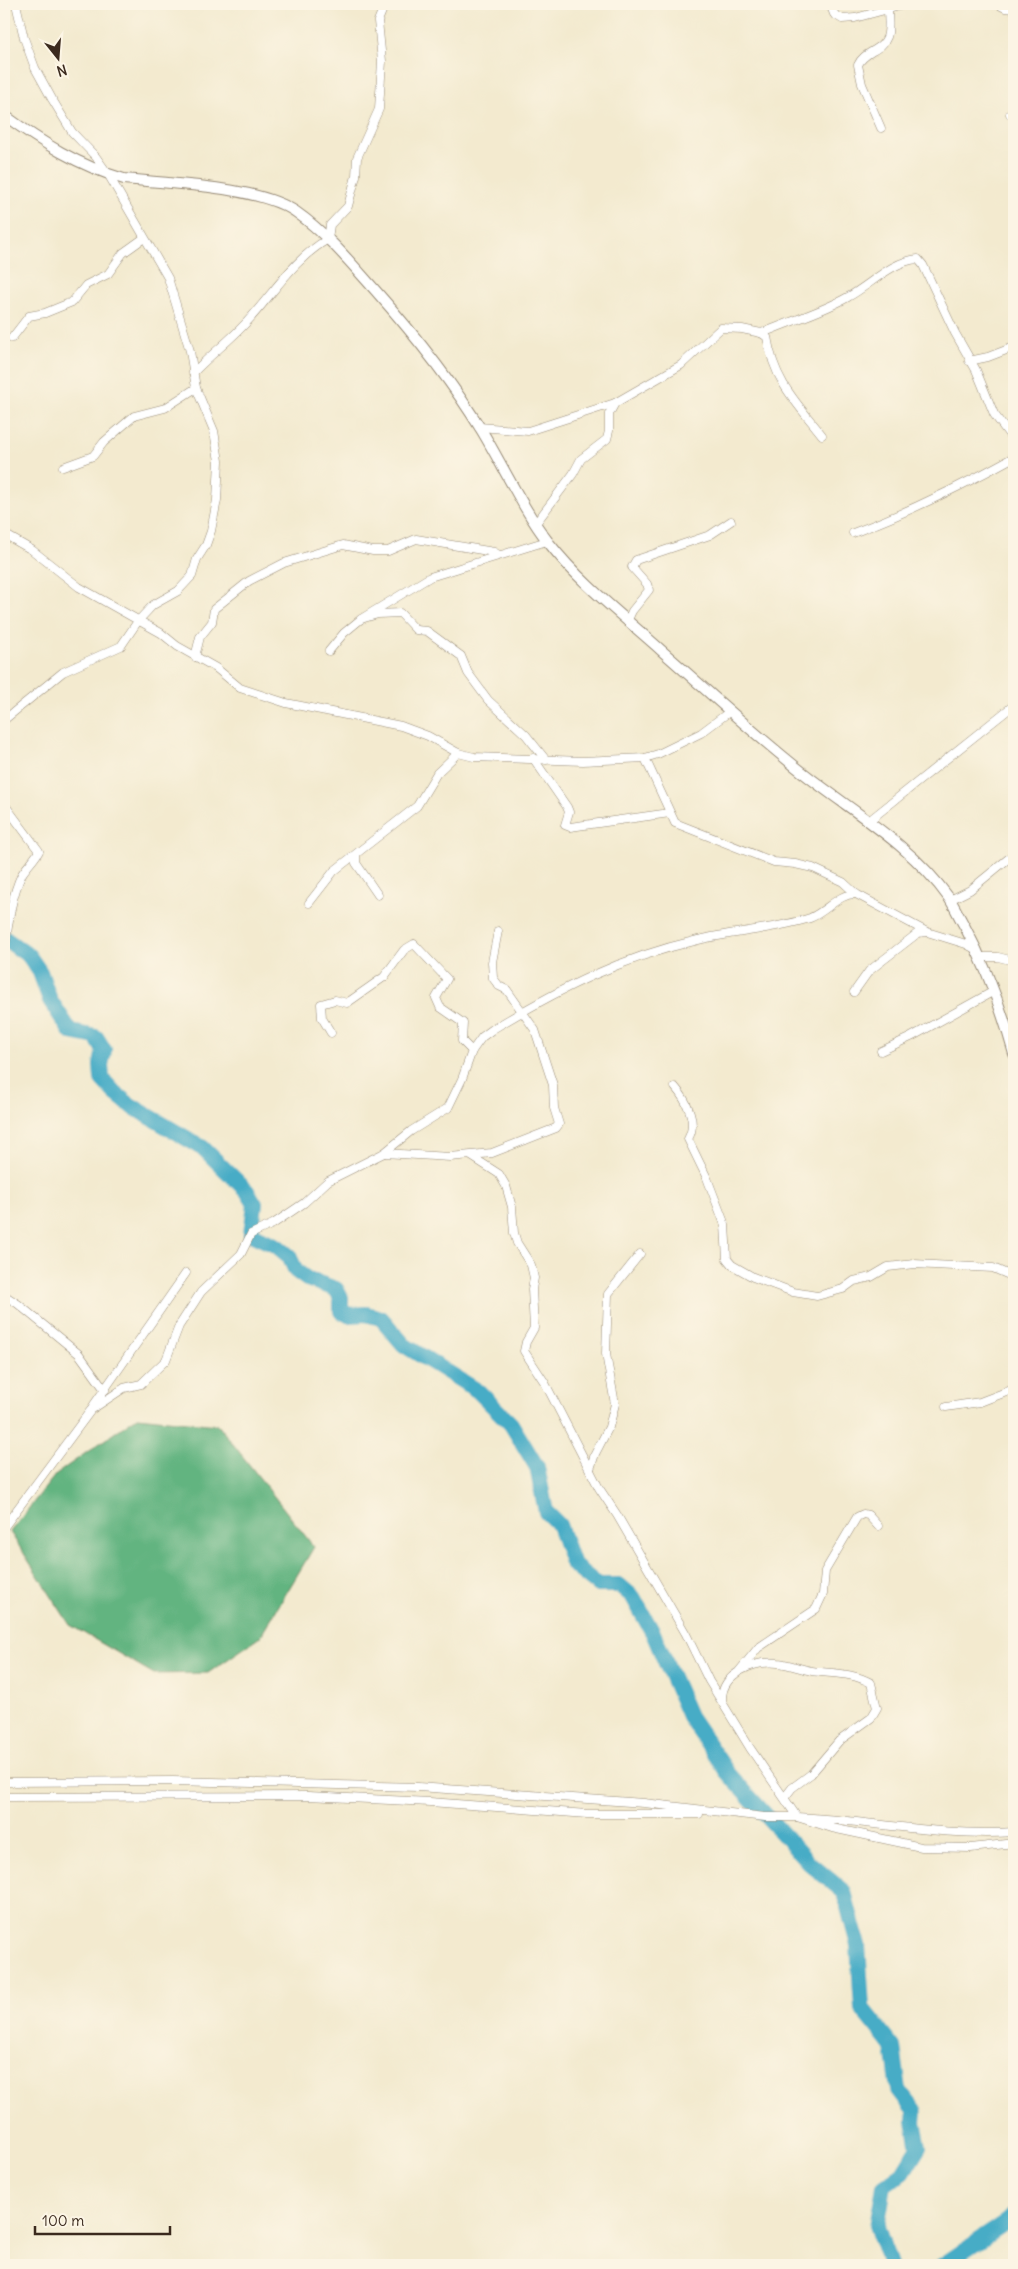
<svg xmlns="http://www.w3.org/2000/svg" width="1018" height="2269" font-family="Delius,sans-serif">
  <style>
    .forest { fill: #62b480; stroke: #4e6f4f }
    .lines { fill: none; stroke-linecap: round; stroke-linejoin: round }
    .river { stroke: #46acc6; stroke-width: 16 }
    .minor-casing { stroke: #978a76; stroke-width: 9 }
    .tertiary-casing { stroke: #978a76; stroke-width: 12 }
    .minor { stroke: #fff; stroke-width: 8 }
    .tertiary { stroke: #fff; stroke-width: 10 }
  </style>
  <rect width="100%" height="100%" fill="#fcf5e5"/>
  <filter id="ink" filterUnits="userSpaceOnUse"><feTurbulence type="fractalNoise" baseFrequency=".02" numOctaves="2"/><feDisplacementMap in="SourceGraphic" scale="10" xChannelSelector="R" yChannelSelector="G"/><feConvolveMatrix kernelMatrix="1 2 1 2 8 2 1 2 1" color-interpolation-filters="sRGB"/></filter>
  <filter id="wash" filterUnits="userSpaceOnUse"><feTurbulence type="fractalNoise" baseFrequency=".0096" numOctaves="4" result="noise"/><feDisplacementMap in="SourceGraphic" scale="20" xChannelSelector="R" yChannelSelector="G"/><feGaussianBlur stdDeviation="1.12" result="paint"/><feColorMatrix in="noise" values="0 0 0 0 0 0 0 0 0 0 0 0 0 0 0 0 0 1.4 0 .05"/><feComposite in="paint" operator="in"/></filter>
  <g filter="url(#wash)">
    <rect width="100%" height="100%" fill="#f3eacf"/>
    <polygon class="forest" points="137,1417 218,1425 314,1547 260,1637 208,1673 154,1674 70,1625 10,1532 56,1474"/>
    <g class="lines">
      <g class="river">
        <polyline points="4,938 29,956 40,972 50,1000 71,1032 96,1037 104,1050 101,1065 102,1079 115,1093 130,1105 203,1148 247,1191 255,1204 251,1234 277,1246 289,1256 296,1271 307,1279 336,1289 341,1298 341,1311 349,1315 366,1314 381,1318 404,1345 478,1391 511,1424 537,1467 546,1512 559,1525 573,1565 598,1585 619,1585 633,1597 653,1633 689,1716 727,1772 808,1862 844,1892 858,1945 862,2008 893,2047 899,2090 915,2111 914,2122 919,2147 903,2173 884,2186 877,2227 890,2265"/>
        <polyline points="943,2265 1014,2217"/>
      </g>
    </g>
  </g>
  <g filter="url(#ink)">
    <g class="lines">
      <g class="minor-casing">
        <g id="minor">
          <polyline points="830,4 834,14 842,19 855,18 907,4"/>
          <polyline points="997,4 1005,8 1014,9"/>
          <polyline points="1010,114 1014,113"/>
          <path d="M881,128L862,84L858,65C864,51 882,51 887,37C890,29 888,18 888,9"/>
          <path d="M761,333L767,337C774,381 795,401 822,435"/>
          <polyline points="12,338 29,316 45,313 72,302 86,285 108,274 123,253 144,238"/>
          <polyline points="969,361 988,357 1014,347"/>
          <path d="M193,373C209,356 228,342 244,325C272,296 292,260 328,239L330,225L348,206L356,176L357,158L379,109L382,61L378,21L385,4"/>
          <polyline points="479,427 528,431 615,403"/>
          <polyline points="63,467 93,456 104,442 134,416 165,408 196,388"/>
          <path d="M536,523L573,474L581,459L607,439L609,431V414L615,403L681,365L721,328L742,329L761,333L770,330C796,319 824,311 848,297C870,285 892,261 918,259L923,265L955,333L976,370L994,414L1014,441"/>
          <path d="M853,533C909,512 962,486 1014,457"/>
          <polyline points="4,534 32,550 79,587 161,633 177,646 216,668 240,688 286,703 401,726 428,736 458,753 474,757 583,761 645,758 658,754 701,733 729,712"/>
          <polyline points="361,619 378,614 400,613 416,630 427,631 461,656 468,673 488,700 526,735 546,760"/>
          <polyline points="628,620 632,611 649,590 647,584 632,567 636,560 710,535 731,521"/>
          <polyline points="329,651 344,633 361,619 430,577 547,541"/>
          <polyline points="195,657 200,637 212,622 214,609 249,581 284,563 343,545 373,551 388,551 416,539 494,552 499,555"/>
          <polyline points="4,720 63,672 121,646 138,621 153,605 178,591 192,576 197,559 206,545 211,531 217,500 219,461 214,431 196,388 190,351 168,278 108,174 96,157 72,132 52,99 35,68 24,38 16,4"/>
          <polyline points="533,758 567,807 569,812 565,825 570,827 670,813"/>
          <polyline points="645,758 675,823 774,862 795,864 813,868 843,882 856,894 927,932 966,944 977,950"/>
          <path d="M4,804L39,851C34,860 27,866 22,874C12,895 9,918 6,941L4,944"/>
          <polyline points="870,820 1014,705"/>
          <polyline points="356,855 356,863 378,895"/>
          <polyline points="950,900 970,890 1014,854"/>
          <polyline points="309,903 334,871 417,806 437,773 458,753"/>
          <polyline points="981,957 998,957 1014,961"/>
          <polyline points="854,992 869,971 918,933 927,932"/>
          <polyline points="331,1033 322,1018 321,1004 335,1000 347,1003 384,977 404,950 414,944 447,979 436,998 440,1007 463,1023 462,1041 472,1051"/>
          <polyline points="881,1051 911,1037 994,991"/>
          <path d="M675,1087C687,1101 698,1122 688,1139L707,1178L725,1225L727,1259L732,1265L753,1277L793,1292L817,1296L843,1289L854,1281L871,1277L888,1267L914,1264L993,1268L1014,1277"/>
          <polyline points="384,1153 450,1157 492,1153 556,1128 559,1124 554,1108 553,1085 535,1030 507,990 499,986 493,978 492,962 498,931"/>
          <path d="M471,1156L499,1174L506,1186L512,1207L514,1233L517,1243L531,1265L534,1278L532,1289L534,1328L526,1342L524,1351L545,1383L599,1488L617,1515L686,1634L709,1681L750,1748L797,1817C869,1820 941,1837 1014,1832"/>
          <polyline points="4,1295 18,1304 79,1354 105,1390"/>
          <polyline points="93,1406 186,1273"/>
          <polyline points="946,1407 980,1402 1014,1389"/>
          <polyline points="590,1469 595,1454 609,1427 615,1404 606,1354 608,1294 640,1254"/>
          <path d="M4,1527L91,1410L124,1388L141,1384L166,1360L179,1326L201,1292L241,1254L251,1234L273,1224L304,1203L328,1181L384,1153L411,1131L448,1108L462,1079L472,1051L482,1037L493,1029C561,988 620,958 698,940C735,931 773,930 810,918C826,912 839,893 856,894"/>
          <polyline points="740,1670 758,1648 816,1609 823,1594 825,1571 857,1517 863,1514 868,1515 878,1526"/>
          <path d="M722,1700C721,1674 754,1660 778,1663C790,1664 800,1669 812,1671C832,1674 852,1672 871,1683L877,1708L871,1718L839,1741L811,1774L792,1788L785,1797"/>
          <polyline points="4,1782 173,1781 418,1787 644,1803 765,1817 797,1817 832,1828 921,1847 971,1848 1014,1843"/>
          <polyline points="4,1797 308,1796 430,1802 587,1814 699,1814"/>
        </g>
      </g>
      <g class="tertiary-casing">
        <path id="tertiary" d="M4,115C41,142 79,166 124,179C171,184 258,186 296,212C326,233 351,263 375,290C414,334 451,380 482,431C503,466 524,511 549,543C581,584 623,616 662,651C710,693 756,736 806,775C856,814 911,845 949,898C955,907 959,917 965,927C987,968 1002,1010 1014,1054"/>
      </g>
      <use href="#minor" class="minor"/>
      <use href="#tertiary" class="tertiary"/>
    </g>
  </g>
  <rect width="1018" height="2269" fill="none" stroke="#fcf5e5" stroke-width="20"/>
  <g transform="translate(58 58) rotate(163)" stroke="#fcf5e5" stroke-width="4" paint-order="stroke">
  <path d="M0-4L9 19L0 12L-9 19Z" fill="#3b2a1e"/>
  <text y="-8" font-size="14" font-weight="bold" text-anchor="middle" fill="#3b2a1e">N</text>
  </g>
  <path d="M35 2226v8h135v-8" fill="none" stroke="#3b2a1e" stroke-width="2.5"/>
  <text x="42" y="2226" font-size="15" fill="#3b2a1e" stroke="#fcf5e5" stroke-width="4" paint-order="stroke">100 m</text>
</svg>
